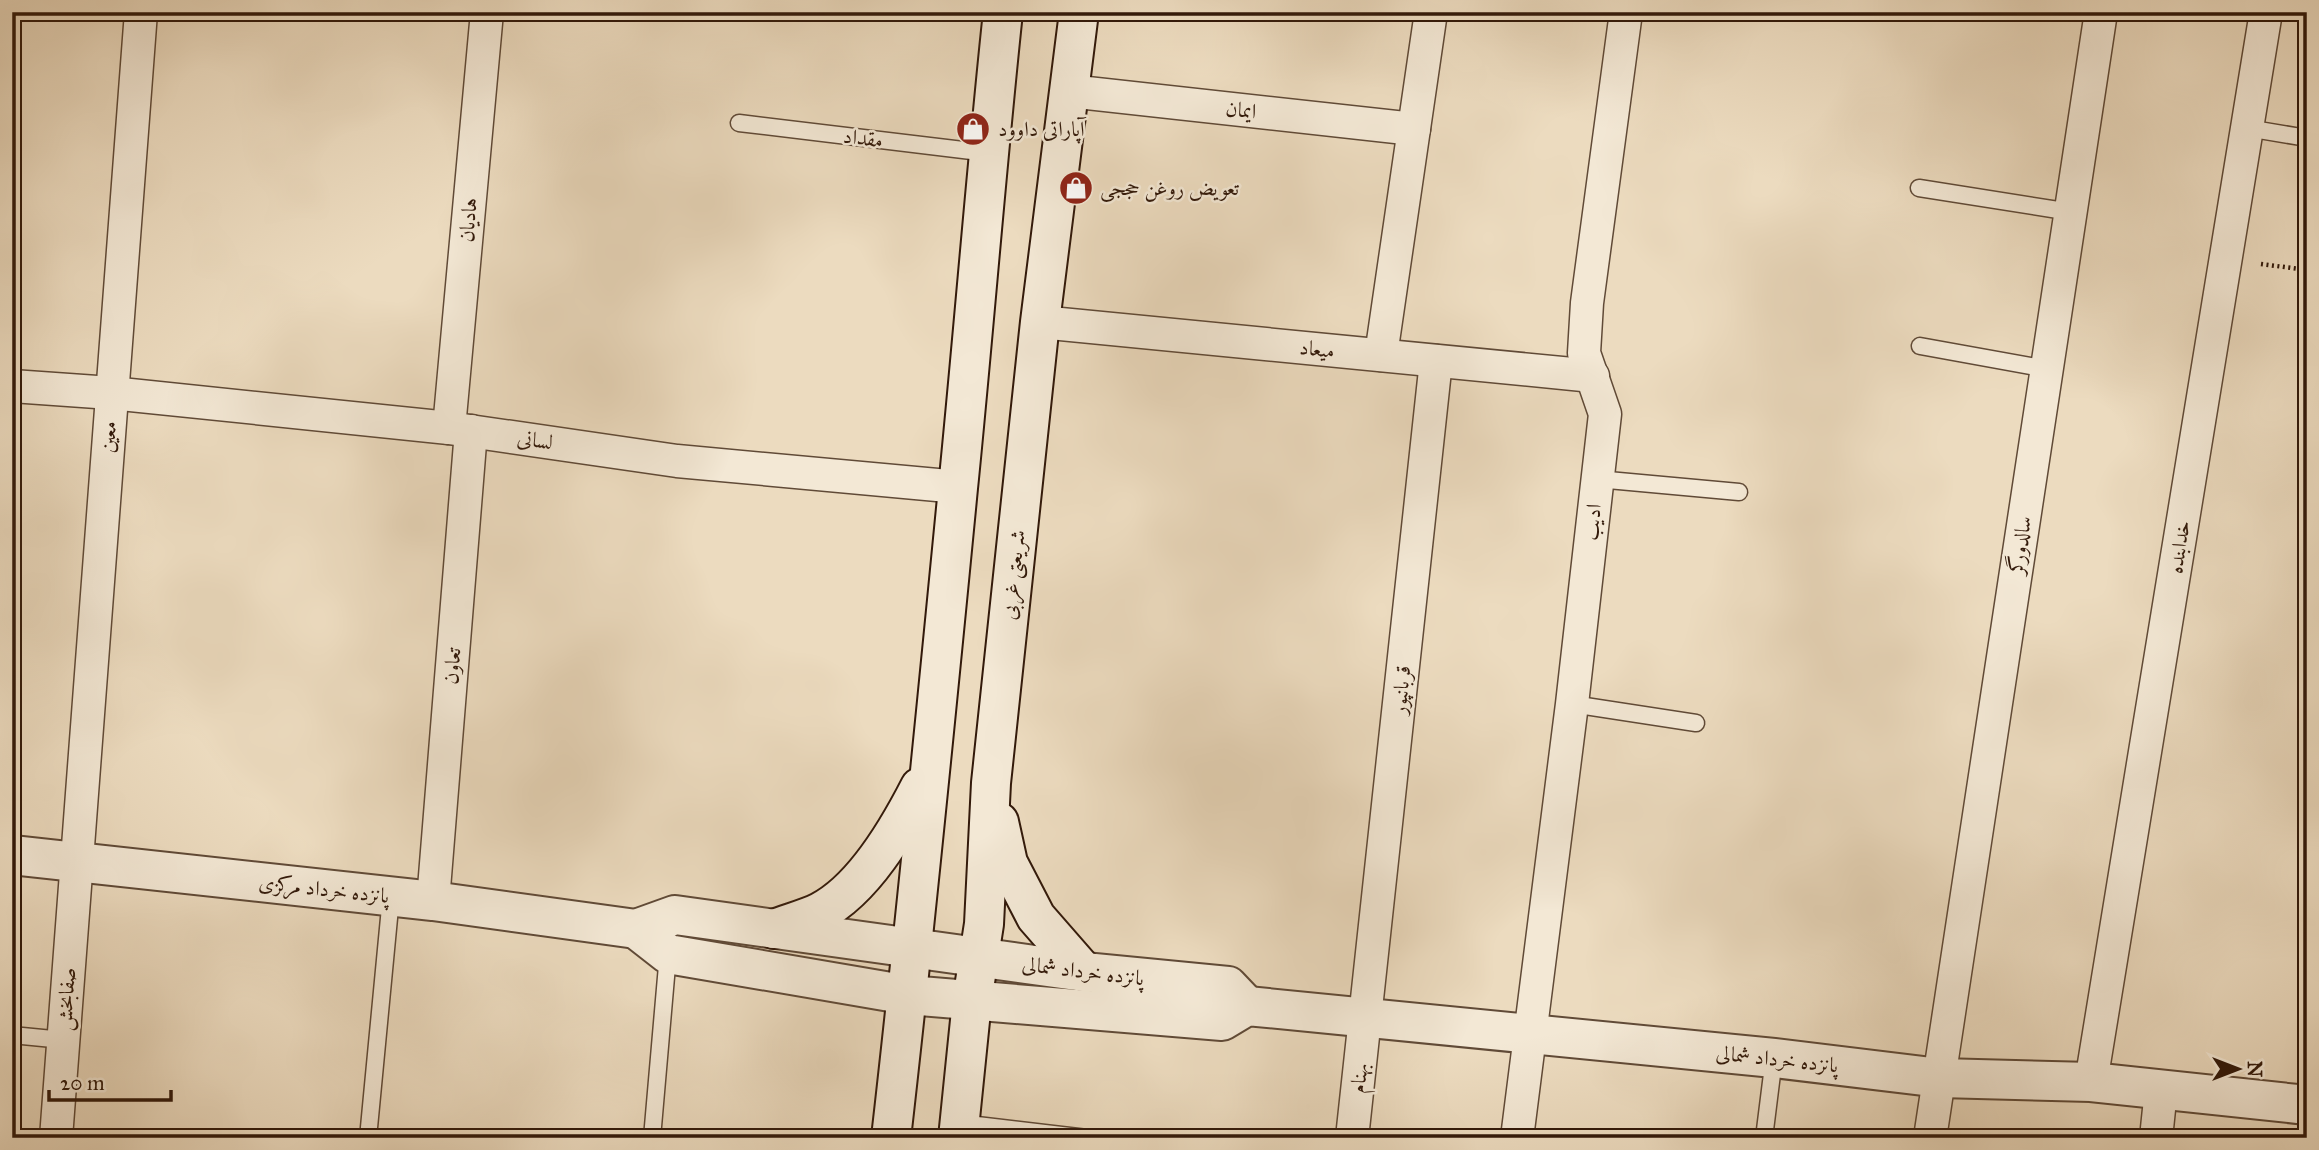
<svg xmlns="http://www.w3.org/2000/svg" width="2319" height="1150" font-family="'IM FELL Great Primer',Amiri,serif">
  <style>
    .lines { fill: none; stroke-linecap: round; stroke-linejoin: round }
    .service-casing { stroke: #604a37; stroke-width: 19 }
    .minor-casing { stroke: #604a37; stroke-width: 35 }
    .tertiary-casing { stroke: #604a37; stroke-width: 42 }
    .secondary-casing { stroke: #32190a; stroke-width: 42 }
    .path { stroke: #32190a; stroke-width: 4.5; stroke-dasharray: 2 3.5; stroke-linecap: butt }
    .service { stroke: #f3e8d5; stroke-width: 16 }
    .minor { stroke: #f3e8d5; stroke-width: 32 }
    .tertiary { stroke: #f3e8d5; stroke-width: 38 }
    .secondary { stroke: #f3e8d5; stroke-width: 38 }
    .labels { text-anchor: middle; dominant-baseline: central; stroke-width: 5; stroke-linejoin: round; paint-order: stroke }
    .street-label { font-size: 21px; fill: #32190a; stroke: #f3e8d5 }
    .poi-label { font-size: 21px; fill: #32190a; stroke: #f3e8d5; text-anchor: start }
  </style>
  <rect width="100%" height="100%" fill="#ecdbbf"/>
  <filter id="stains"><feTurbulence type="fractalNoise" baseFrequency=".00286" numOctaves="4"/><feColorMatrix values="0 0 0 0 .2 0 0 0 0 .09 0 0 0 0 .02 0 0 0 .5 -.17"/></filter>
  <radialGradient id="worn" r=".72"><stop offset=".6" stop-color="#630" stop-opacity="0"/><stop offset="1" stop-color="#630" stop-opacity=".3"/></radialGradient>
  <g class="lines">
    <g class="service-casing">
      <g id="service">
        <polyline points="739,123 988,153"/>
        <polyline points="2247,128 2307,138"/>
        <polyline points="1919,188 2071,212"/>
        <polyline points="1920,346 2047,369"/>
        <polyline points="1597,479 1739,492"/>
        <polyline points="1572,704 1696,723"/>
        <polyline points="12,1035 63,1040"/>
        <polyline points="960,1123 1087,1138"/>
        <polyline points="368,1138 391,897"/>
        <polyline points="652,1138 668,954"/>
        <polyline points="1764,1138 1774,1058"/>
      </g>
    </g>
    <g class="minor-casing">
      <g id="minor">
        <polyline points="1069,91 1414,129"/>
        <polyline points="1040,322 1593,376"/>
        <polyline points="1381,355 1431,12"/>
        <polyline points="12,386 111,393 449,428 677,461 959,487"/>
        <polyline points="449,428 487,12"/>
        <polyline points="433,901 471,431"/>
        <polyline points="2091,1082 2266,12"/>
        <polyline points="56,1138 141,12"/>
        <polyline points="1352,1138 1436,361"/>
        <polyline points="1517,1138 1572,704 1605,414 1584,353 1587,303 1626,12"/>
        <polyline points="1930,1138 2101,12"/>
        <polyline points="2156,1138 2161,1090"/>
      </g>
    </g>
    <g class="tertiary-casing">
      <g id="tertiary">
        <polyline points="12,855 433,901 636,929 675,915 1084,972 1228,986 1247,1006"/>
        <polyline points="636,929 668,954 908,995 1222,1021 1247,1006 1774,1058 1940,1078 2091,1082 2307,1105"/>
      </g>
    </g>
    <g class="secondary-casing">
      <g id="secondary">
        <polyline points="999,822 1008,863 1036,917 1084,972"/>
        <path d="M774,929C789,923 806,919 820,912C864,889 898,830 920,787"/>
        <path d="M891,1138C916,921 937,704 958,488C974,329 986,171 1003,12"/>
        <polyline points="958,1138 972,1001 984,924 991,783 1040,322 1079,12"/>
      </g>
    </g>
    <polyline class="path" points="2261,264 2307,270"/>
    <use href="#service" class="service"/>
    <use href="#minor" class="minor"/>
    <use href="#tertiary" class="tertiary"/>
    <use href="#secondary" class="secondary"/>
  </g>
  <defs>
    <g id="shop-disc" transform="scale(1.75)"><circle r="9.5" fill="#8f2418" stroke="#f3e8d5"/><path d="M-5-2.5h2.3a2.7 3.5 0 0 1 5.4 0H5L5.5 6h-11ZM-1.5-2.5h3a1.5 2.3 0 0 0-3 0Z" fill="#fff"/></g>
  </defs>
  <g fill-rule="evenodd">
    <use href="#shop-disc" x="973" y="129"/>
    <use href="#shop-disc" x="1076" y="188"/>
  </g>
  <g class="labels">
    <g class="street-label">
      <text transform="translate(1241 110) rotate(6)">ایمان</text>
      <text transform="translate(863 138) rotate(7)">مقداد</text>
      <text transform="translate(468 220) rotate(-85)">هادیان</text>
      <text transform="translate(1317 349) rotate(6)">میعاد</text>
      <text transform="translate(108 437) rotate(-86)">معین</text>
      <text transform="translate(535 440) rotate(8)">لسانی</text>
      <text transform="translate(1592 522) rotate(-83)">ادیب</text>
      <text transform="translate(2020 545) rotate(-81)">سالدورگر</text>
      <text transform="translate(2179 547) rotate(-81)">خدابنده</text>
      <text transform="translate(1013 575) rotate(-84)">شریعتی غربی</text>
      <text transform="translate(452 666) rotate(-85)">تعاون</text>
      <text transform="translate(1401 690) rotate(-84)">قربانپور</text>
      <text transform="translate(324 889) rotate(6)">پانزده خرداد مرکزی</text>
      <text transform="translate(1083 971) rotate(7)">پانزده خرداد شمالی</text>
      <text transform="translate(66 999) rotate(-86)">صفابخش</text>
      <text transform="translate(1777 1059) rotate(6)">پانزده خرداد شمالی</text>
      <text transform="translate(1359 1078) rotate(-83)">بهنام</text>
    </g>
    <g class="poi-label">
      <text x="998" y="129">آپاراتی داوود</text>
      <text x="1100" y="188">تعویض روغن حججی</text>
    </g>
  </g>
  <rect width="2319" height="1150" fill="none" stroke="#ecdbbf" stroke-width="42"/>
  <rect x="14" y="14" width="2291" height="1122" fill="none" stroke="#32190a" stroke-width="3.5"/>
  <rect x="21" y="21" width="2277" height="1108" fill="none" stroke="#32190a" stroke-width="2"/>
  <g transform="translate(2238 1069) rotate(90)" stroke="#f3e8d5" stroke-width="5" paint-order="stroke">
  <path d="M0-5L12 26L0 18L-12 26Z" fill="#32190a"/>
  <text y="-10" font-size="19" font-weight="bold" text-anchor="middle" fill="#32190a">N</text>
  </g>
  <path d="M49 1090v10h122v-10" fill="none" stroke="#32190a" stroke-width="3.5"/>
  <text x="60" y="1090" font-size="21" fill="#32190a" stroke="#f3e8d5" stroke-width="5" paint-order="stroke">20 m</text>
  <rect width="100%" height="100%" filter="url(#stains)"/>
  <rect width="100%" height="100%" fill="url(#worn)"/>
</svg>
